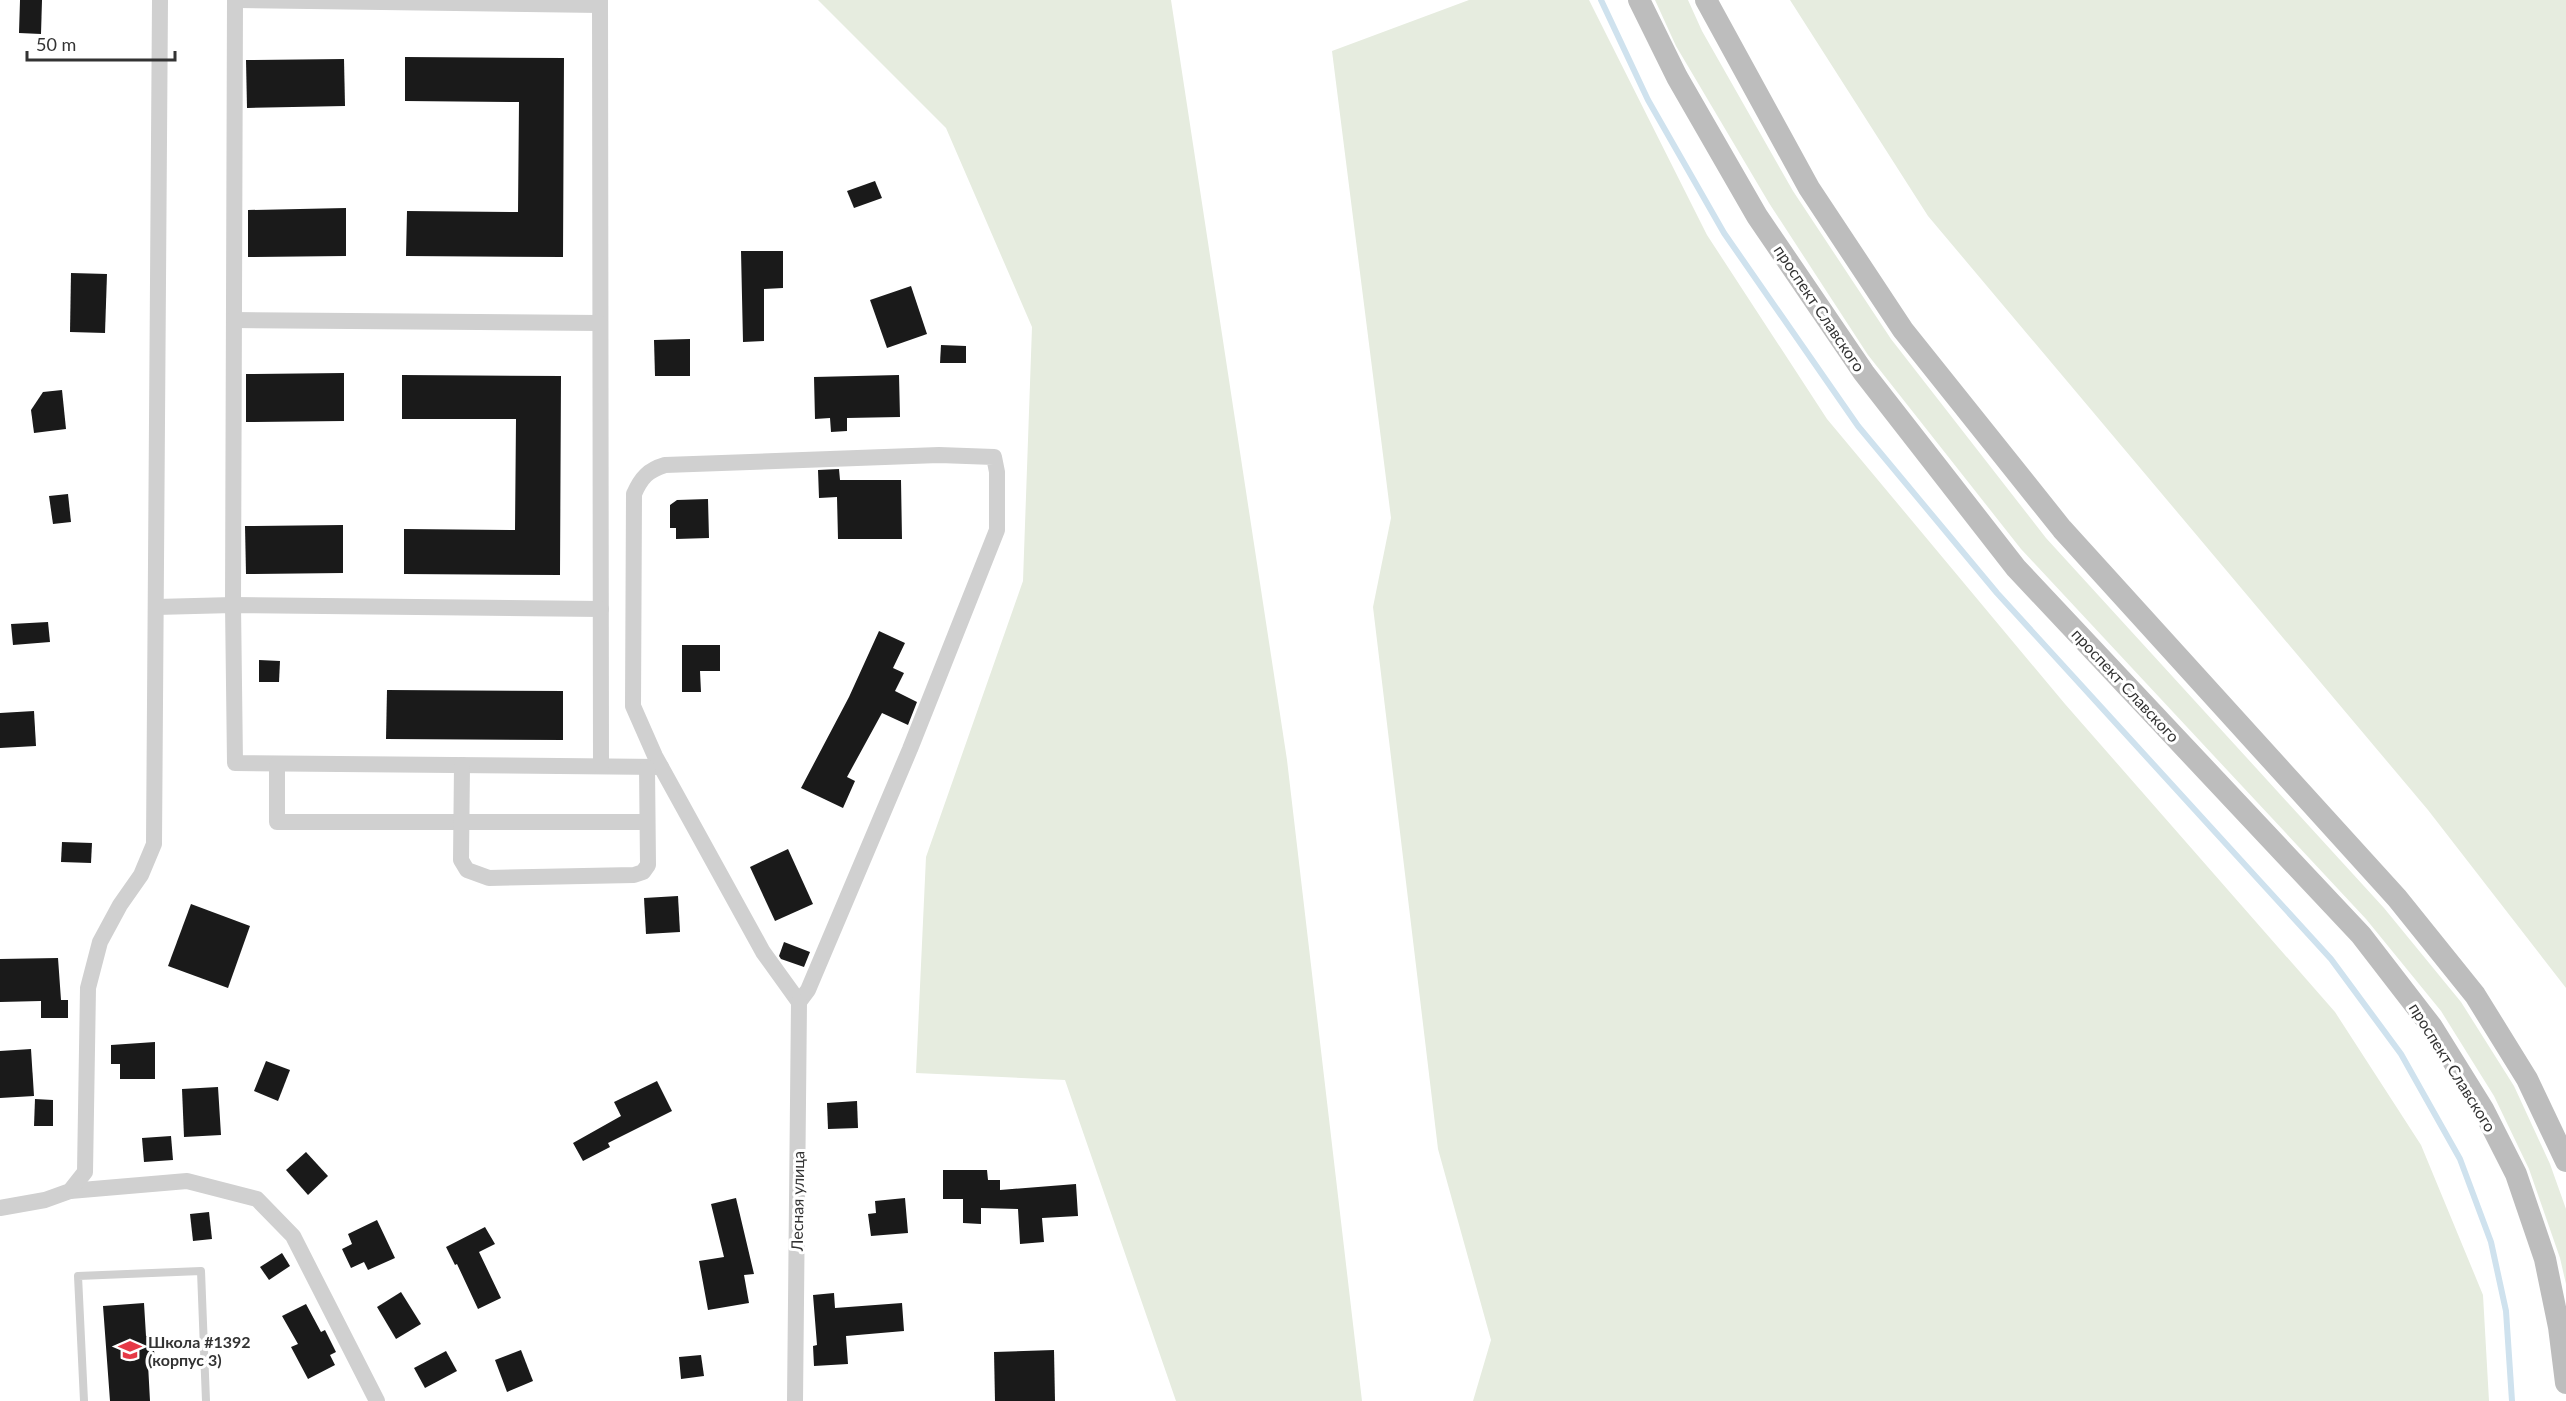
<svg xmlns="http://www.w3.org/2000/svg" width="2566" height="1401" font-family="Lato,sans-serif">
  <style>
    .green { fill: #e6ecdf }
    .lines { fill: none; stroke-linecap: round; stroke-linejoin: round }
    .stream { stroke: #cfe2ee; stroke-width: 6 }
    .building { fill: #1a1a1a }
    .service { stroke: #d0d0d0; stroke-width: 8 }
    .minor { stroke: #d0d0d0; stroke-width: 16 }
    .secondary { stroke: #bdbdbd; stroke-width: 22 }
    .labels { text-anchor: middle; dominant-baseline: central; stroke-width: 6; stroke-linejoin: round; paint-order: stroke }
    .street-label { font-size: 16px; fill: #333; stroke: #fff }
    .poi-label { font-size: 16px; font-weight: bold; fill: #333; stroke: #fff; text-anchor: start }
  </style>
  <rect width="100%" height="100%" fill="#fff"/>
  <g class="green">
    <polygon points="818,0 1171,0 1287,760 1362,1401 1176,1401 1065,1080 916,1073 926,857 1023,581 1032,327 946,128"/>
    <polygon points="1469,0 1589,0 1707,235 1827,419 2065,704 2335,1012 2421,1145 2483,1295 2489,1401 1473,1401 1491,1340 1438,1149 1373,607 1391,518 1332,51"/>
    <polygon points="1655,0 1688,0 1702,31 1793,191 1891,339 2046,538 2384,908 2461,1002 2514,1086 2550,1164 2566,1209 2566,1284 2560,1258 2529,1169 2494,1096 2441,1011 2366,919 2021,549 1868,355 1769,203 1676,46"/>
    <polygon points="1790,0 2566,0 2566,988 2428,810 1928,216"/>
  </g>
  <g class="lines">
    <polyline class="stream" points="1601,0 1648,100 1724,233 1858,426 1997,593 2331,959 2401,1054 2460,1159 2491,1242 2506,1311 2512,1401"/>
  </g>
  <g class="building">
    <polygon points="20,0 42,0 41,34 19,33"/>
    <polygon points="405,57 564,58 563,257 406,256 407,211 518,212 519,102 405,101"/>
    <polygon points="344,59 345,106 247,108 246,60"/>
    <polygon points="875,181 882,198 854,208 847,191"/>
    <polygon points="346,208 346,256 248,257 248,210"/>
    <polygon points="741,251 783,251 783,288 764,289 764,341 743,342"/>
    <polygon points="71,273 107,274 105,333 70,332"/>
    <polygon points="911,286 927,334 887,348 870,300"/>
    <polygon points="690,339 690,376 655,376 654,340"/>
    <polygon points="941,345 966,346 966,363 940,363"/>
    <polygon points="344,373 344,421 246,422 246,374"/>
    <polygon points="402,375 561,376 560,575 404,574 404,529 515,530 516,419 402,419"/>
    <polygon points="899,375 900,417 847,418 847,431 831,432 830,418 815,419 814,377"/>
    <polygon points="62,390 66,429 34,433 31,410 43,392"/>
    <polygon points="839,469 840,480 901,480 902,539 838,539 837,497 819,498 818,470"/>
    <polygon points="68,494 71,522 53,524 49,496"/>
    <polygon points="708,499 709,538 676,539 676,528 670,528 670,505 677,500"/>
    <polygon points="343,525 343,573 246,574 245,526"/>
    <polygon points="48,622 50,642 13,645 11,624"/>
    <polygon points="879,631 905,643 893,668 904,673 895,691 917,702 908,725 882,713 847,777 855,781 843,808 801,788 849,697"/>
    <polygon points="682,645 720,645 720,671 700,671 701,692 682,692"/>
    <polygon points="259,660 280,661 279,682 259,682"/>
    <polygon points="387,690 563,691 563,740 386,739"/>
    <polygon points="34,711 36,746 0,748 0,713"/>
    <polygon points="62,842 92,843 91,863 61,862"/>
    <polygon points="788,849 813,904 775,921 750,867"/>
    <polygon points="678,896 680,932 646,934 644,898"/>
    <polygon points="191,904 250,926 228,988 168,966"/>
    <polygon points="784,942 810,952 804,967 781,959 779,956"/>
    <polygon points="58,958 61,1000 68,1000 68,1018 41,1018 41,1001 0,1002 0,959"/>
    <polygon points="155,1042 155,1079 120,1079 120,1064 111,1064 111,1045"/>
    <polygon points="31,1049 34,1096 0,1098 0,1051"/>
    <polygon points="266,1061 290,1070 278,1101 254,1091"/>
    <polygon points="657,1081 672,1111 608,1143 610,1147 583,1161 573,1143 621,1116 614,1102"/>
    <polygon points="218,1087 221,1135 184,1137 182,1089"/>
    <polygon points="35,1099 53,1100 53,1126 34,1126"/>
    <polygon points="857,1101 858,1128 828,1129 827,1103"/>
    <polygon points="171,1136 173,1160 144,1162 142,1138"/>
    <polygon points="306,1152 328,1176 308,1195 286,1170"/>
    <polygon points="943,1170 987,1170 988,1180 1000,1180 1000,1190 1076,1184 1078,1216 1042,1218 1044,1242 1020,1244 1018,1209 981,1208 981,1224 963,1223 963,1199 943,1199"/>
    <polygon points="736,1198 754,1274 744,1275 749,1303 708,1310 699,1261 724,1257 711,1204"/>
    <polygon points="905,1198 908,1233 871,1236 868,1214 876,1213 875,1201"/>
    <polygon points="209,1212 212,1239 193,1241 190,1214"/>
    <polygon points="377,1220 395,1258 368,1270 364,1262 351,1268 342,1249 352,1244 348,1234"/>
    <polygon points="485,1227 495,1244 479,1252 501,1298 478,1309 457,1264 455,1265 446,1247"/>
    <polygon points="282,1253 290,1266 269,1280 260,1267"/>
    <polygon points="401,1292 421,1324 396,1339 377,1307"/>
    <polygon points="834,1293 835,1308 902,1303 904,1331 846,1336 848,1364 814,1366 813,1346 817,1345 813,1295"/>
    <polygon points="144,1303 146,1336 153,1335 155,1364 148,1364 150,1401 110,1401 103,1306"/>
    <polygon points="306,1304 321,1332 325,1330 336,1352 330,1355 335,1365 308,1379 291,1347 298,1344 282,1316"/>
    <polygon points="521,1350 533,1381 507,1392 495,1360"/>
    <polygon points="1054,1350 1055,1401 995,1401 994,1352"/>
    <polygon points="446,1351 457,1371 425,1388 414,1368"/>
    <polygon points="701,1355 704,1376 681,1379 679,1357"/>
  </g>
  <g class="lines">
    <polyline class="service" points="84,1401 78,1276 201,1271 206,1401"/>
    <g class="minor">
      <polyline points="235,0 233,605 235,763 661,767"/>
      <polyline points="239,0 600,5"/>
      <polyline points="600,0 601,766"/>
      <polyline points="234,320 600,323"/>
      <path d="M939,455L994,457L997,472V530L910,749L808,990L799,1002L763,952L655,756L633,706L634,494C641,478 648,470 665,465Z"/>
      <polyline points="156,607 233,605 601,609"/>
      <polyline points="277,764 277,822 647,822"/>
      <polyline points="462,765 461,860 467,870 489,878 634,875 643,872 648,865 647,767"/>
      <polyline points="70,1191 187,1181 257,1199 293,1236 377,1401"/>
      <polyline points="0,1208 45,1200 70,1191 85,1172 88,988 100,942 120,905 141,875 154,844 160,0"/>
      <polyline points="795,1401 799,1002"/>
    </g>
    <g class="secondary">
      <polyline points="1639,0 1677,77 1757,216 1864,373 2016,568 2361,935 2432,1027 2483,1109 2516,1174 2545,1259 2559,1327 2566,1383"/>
      <polyline points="1706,0 1809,188 1903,330 2062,529 2397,898 2475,995 2527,1079 2566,1161"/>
    </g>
  </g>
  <defs>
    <g id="school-bare" transform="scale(1.8)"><path d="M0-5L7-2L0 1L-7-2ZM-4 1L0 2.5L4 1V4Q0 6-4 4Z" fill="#e63946" stroke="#fff" stroke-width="2.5" paint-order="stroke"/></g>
  </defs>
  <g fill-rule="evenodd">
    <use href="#school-bare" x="130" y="1350"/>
  </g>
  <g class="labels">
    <g class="street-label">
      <text transform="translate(1820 308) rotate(56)">проспект Славского</text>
      <text transform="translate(2126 685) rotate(47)">проспект Славского</text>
      <text transform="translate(2453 1067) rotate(58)">проспект Славского</text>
      <text transform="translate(797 1201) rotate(-89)">Лесная улица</text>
    </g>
    <g class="poi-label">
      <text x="148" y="1341">Школа #1392<tspan x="148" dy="18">(корпус 3)</tspan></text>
    </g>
  </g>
  <path d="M27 51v9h148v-9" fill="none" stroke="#333333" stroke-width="3"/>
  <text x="36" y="51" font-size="18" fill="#333333" stroke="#ffffff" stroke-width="4.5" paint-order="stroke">50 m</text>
</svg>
